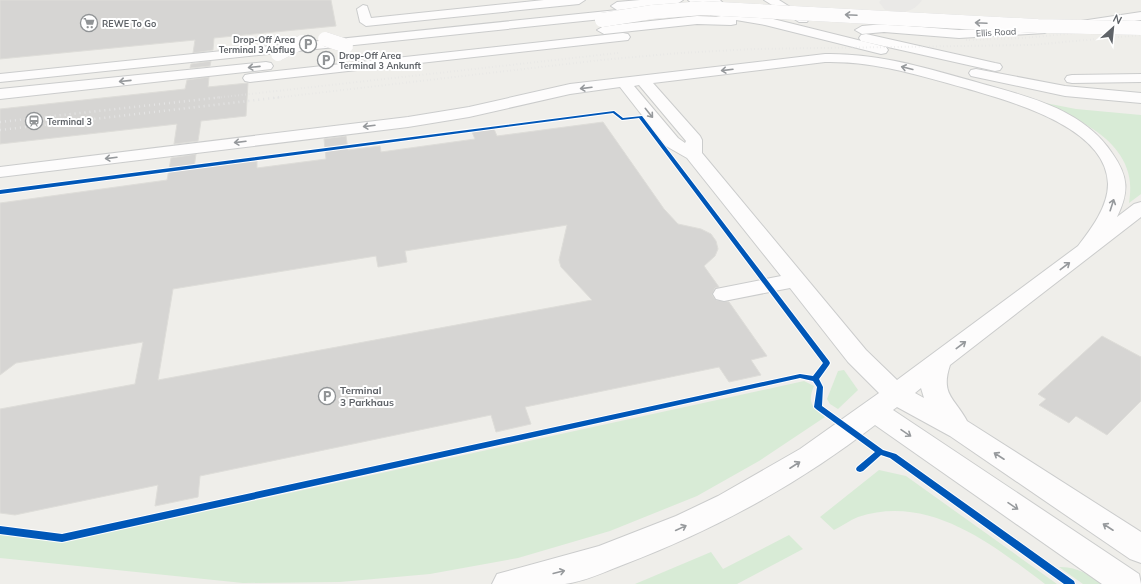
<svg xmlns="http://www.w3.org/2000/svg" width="1141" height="584" font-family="Mulish,sans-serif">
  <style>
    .green { fill: #d8ebd6 }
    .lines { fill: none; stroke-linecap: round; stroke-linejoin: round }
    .taxiway { fill: #eae9e7; fill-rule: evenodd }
    .building { fill: #d6d5d3; stroke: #deddd9; fill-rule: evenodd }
    .minor-casing { stroke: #cbcccc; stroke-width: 2 }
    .minor { fill: #fdfcfc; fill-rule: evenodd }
    .rail-far1 { stroke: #e4e4e4; stroke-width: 2; stroke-dasharray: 0.5 3; stroke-linecap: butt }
    .rail { stroke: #e4e4e4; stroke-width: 2.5; stroke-dasharray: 1 4; stroke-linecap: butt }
    .minor-bridge-casing { stroke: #cbcccc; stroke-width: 14; stroke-linecap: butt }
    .minor-bridge { stroke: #fdfcfc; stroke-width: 14 }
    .cycleway-casing { stroke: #fff; stroke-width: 2 }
    .cycleway { fill: #0057b8; fill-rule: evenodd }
    .oneway { stroke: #96999c }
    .labels { text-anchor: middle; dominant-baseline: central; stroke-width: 4; stroke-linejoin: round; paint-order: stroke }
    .far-poi-label { font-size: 9px; font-weight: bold; fill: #5f6368; stroke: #fff; text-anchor: start }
    .far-street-label { font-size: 9px; fill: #5f6368; stroke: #fff }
    .poi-label { font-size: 10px; font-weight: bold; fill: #5f6368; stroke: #fff; text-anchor: start }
  </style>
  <rect width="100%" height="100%" fill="#efeeea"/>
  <g class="green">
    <path d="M1030,100L1076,109L1141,115V194L1129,203C1141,143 1076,116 1030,100Z"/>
    <polygon points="844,370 858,390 838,409 830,404 827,399 838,371"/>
    <path d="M804,381L814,386C807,402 812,408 825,417L759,461L697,496L610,531L518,558L430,574L340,582L243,583L0,558V535L64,542Z"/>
    <path d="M879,470L906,476L1057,584H1045C993,545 929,493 858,517C850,520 842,526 834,530L820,517Z"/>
    <polygon points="789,535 803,549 737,584 635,584 711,552 723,569"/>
    <path d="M1059,567C1076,566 1090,575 1102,584H1083Z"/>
  </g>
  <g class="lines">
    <path class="taxiway" d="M881,0H922C912,14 900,14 885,10L879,2Z"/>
  </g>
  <g class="building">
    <polygon points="0,0 331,0 336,26 214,38 213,50 193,53 195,40 0,59"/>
    <polygon points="211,61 210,66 190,68 191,64"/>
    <polygon points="209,77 208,87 248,83 246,116 201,121 198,141 174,144 177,124 0,144 0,109 185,89 187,80"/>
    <path d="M603,122L664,209L678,224L701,229L711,234L716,241L718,249L715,256L704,266L719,287L715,288L712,295L716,300L729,302L767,356L751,360L761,375L729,382L719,367L525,407L531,424L496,432L491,415L200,476L198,497L155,506L158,485L15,515L0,513V409L135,384L143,342L16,363L0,375V203L167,180L171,158L196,154L194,168L257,161V168L326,159L324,139L346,136L348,150L380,146L381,152L475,139L472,132L494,129L497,136ZM567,225L559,260L561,267L592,300L158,380L173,289L376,256L378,267L407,262L405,251Z"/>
    <polygon points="1102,336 1141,357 1141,401 1107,435 1076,416 1069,423 1039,405 1046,399 1038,394"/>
  </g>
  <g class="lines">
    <g class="minor-casing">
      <g id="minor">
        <polygon points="544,0 585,0 579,4 366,26 360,22 357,9 363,5 367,6 371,18"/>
        <polygon points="640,0 683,0 677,4 617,10 611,6 617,2"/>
        <path d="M688,0H720L723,3C718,9 693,6 688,0Z"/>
        <polygon points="764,0 779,0 809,19 807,22 799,22"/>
        <polygon points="715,8 765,17 886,47 888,50 886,53 881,54 765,25 736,20 736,24 731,25 697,24 604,34 597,30 604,26 697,16 721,17 711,15 709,12"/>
        <polygon points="627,9 631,10 633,13 631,16 0,82 0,74"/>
        <polygon points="1141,12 1141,20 1081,29 1075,25 1081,21"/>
        <polygon points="884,24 959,30 1045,25 1052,29 1045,33 959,38 884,32 862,34 855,30 862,26"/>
        <polygon points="623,33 628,34 630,37 628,40 250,82 245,81 243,78 245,75 250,74"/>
        <polygon points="866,34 995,63 1000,64 1002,67 1000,70 995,71 861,41 859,38 861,35"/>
        <path d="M825,54C878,53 926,68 976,82C1025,96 1082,108 1112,153C1129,177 1129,192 1117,217L1134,204L1141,202V217L950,365C940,395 955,398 967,421L1141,532V563L1130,559L950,436L897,407L893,410L1139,574L1141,584H1102L875,425C799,484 714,530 625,564C607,571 583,582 565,584C541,584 516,584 492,584L497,574L599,546L676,516L718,496L800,449L879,393L848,362L790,288L724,301L716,299L713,294L716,289L781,276L687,158L666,146L620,87L570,94L469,117L408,127L0,177V167L408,117L469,107L570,84ZM825,62C874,61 918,75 965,88C1008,101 1107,126 1108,184C1108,207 1091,229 1078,246L897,380L866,350L702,153V140L700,136L653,83ZM639,85L686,141L685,143L678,138L634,86ZM921,388L924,398L915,393Z"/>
        <polygon points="266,62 271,63 273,66 271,69 0,99 0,89"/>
        <polygon points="976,69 1065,86 1141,93 1141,103 1065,96 971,76 969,73 971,70"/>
        <polygon points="1141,74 1141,82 1072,83 1067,82 1065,79 1067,76 1072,75"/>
      </g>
    </g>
    <use href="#minor" class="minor"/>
    <g class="rail-far1">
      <polyline points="966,40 1023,38 1141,27"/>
      <polyline points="214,98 618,53"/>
      <polyline points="274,98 601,60 680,53 754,49 1032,45 1141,35"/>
    </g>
    <g class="rail">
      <polyline points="0,122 223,97"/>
      <polyline points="0,130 282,97"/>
    </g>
    <g class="minor-bridge-casing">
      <g id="minor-bridge">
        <polyline points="602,20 652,12 703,8 1038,26 1141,28"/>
        <polyline points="325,39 346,46"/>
        <polyline points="278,54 302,42"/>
      </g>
    </g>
    <use href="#minor-bridge" class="minor-bridge"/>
    <g class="cycleway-casing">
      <polygon id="cycleway" points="614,111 623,118 642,116 829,361 830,363 829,365 819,379 823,387 822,406 883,450 896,454 1074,581 1075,584 1064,584 890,458 881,455 863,471 860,472 857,471 856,469 857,467 875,452 816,409 814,407 817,387 813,381 800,378 62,542 0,534 0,526 62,534 800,374 813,376 823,363 639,118 622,120 613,113 0,194 0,190"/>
    </g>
    <use href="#cycleway" class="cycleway"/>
  </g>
  <defs><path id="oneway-shaft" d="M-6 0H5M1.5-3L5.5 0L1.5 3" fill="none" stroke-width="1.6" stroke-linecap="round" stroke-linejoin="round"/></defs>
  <g class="oneway">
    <use href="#oneway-shaft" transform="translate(851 15) rotate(-177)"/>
    <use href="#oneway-shaft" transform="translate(981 23) rotate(-177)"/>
    <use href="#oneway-shaft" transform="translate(254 67) rotate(174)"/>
    <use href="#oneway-shaft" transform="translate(907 68) rotate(-166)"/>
    <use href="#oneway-shaft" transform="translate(727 70) rotate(173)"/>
    <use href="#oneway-shaft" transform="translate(125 81) rotate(174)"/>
    <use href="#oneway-shaft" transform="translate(586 88) rotate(173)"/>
    <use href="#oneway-shaft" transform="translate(649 113) rotate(51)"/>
    <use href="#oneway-shaft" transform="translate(369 126) rotate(173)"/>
    <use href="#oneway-shaft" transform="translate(240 142) rotate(173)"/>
    <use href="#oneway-shaft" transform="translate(111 158) rotate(173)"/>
    <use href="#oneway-shaft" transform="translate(1112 205) rotate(-72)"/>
    <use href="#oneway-shaft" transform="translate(1065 266) rotate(-37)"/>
    <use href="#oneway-shaft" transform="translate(961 345) rotate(-37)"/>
    <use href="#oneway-shaft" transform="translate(906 433) rotate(34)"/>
    <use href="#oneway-shaft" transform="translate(999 456) rotate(-147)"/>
    <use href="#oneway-shaft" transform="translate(795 465) rotate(-33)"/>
    <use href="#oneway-shaft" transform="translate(1013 506) rotate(34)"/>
    <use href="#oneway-shaft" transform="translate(1108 527) rotate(-147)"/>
    <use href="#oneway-shaft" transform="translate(681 528) rotate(-25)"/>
    <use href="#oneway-shaft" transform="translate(559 572) rotate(-14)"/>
  </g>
  <defs>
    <g id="supermarket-ring" transform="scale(0.9)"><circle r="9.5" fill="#fff" stroke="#919496" stroke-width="1.5"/><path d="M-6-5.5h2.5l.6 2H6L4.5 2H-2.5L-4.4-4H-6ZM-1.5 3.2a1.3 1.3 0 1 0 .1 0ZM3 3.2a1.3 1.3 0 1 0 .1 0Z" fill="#919496"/></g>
    <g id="parking-ring" transform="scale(0.9)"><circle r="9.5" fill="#fff" stroke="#919496" stroke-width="1.5"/><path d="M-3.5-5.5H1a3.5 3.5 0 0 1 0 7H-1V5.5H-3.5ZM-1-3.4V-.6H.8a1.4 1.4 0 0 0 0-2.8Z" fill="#919496"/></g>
    <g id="station-ring" transform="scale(0.9)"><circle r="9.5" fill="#fff" stroke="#919496" stroke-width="1.5"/><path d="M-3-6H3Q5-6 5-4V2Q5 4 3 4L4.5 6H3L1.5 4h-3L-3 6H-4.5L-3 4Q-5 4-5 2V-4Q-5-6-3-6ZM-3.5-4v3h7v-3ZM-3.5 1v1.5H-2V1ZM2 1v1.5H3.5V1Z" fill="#919496"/></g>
  </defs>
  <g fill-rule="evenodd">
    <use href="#supermarket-ring" x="89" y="23"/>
    <use href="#parking-ring" x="308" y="44"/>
    <use href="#parking-ring" x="326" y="60"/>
    <use href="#station-ring" x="34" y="121"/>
    <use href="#parking-ring" x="327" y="396"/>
  </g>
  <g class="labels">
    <g class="far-poi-label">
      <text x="102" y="23">REWE To Go</text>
      <text x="295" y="39" text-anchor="end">Drop-Off Area<tspan x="295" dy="10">Terminal 3 Abflug</tspan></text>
      <text x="339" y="55">Drop-Off Area<tspan x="339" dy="10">Terminal 3 Ankunft</tspan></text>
      <text x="47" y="121">Terminal 3</text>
    </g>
    <g class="far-street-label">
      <text transform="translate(996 32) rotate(-3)">Ellis Road</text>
    </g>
    <g class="poi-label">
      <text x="340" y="390">Terminal<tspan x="340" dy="12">3 Parkhaus</tspan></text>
    </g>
  </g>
  <g transform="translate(1113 28) rotate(27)" stroke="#ffffff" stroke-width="3" paint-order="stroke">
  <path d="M0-3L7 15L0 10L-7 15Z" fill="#5f6368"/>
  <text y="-6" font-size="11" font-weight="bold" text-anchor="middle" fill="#5f6368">N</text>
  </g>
</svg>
